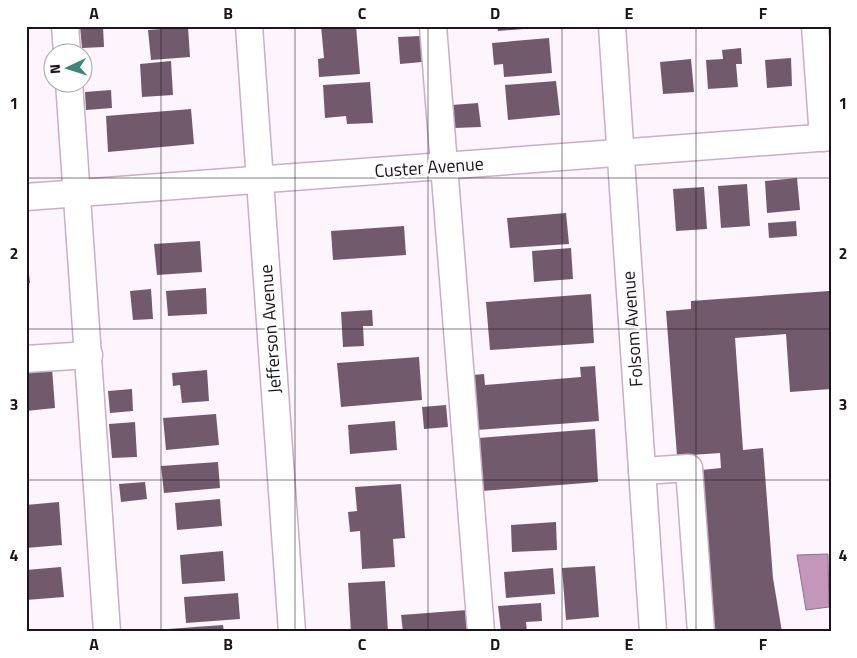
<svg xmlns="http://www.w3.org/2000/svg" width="857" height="658" font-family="'Titillium Web',sans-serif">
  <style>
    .water { fill: #c297ba; stroke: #90708b }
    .building { fill: #715a6c }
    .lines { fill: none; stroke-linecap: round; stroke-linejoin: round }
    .minor-casing { stroke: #c8afc3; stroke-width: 29 }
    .minor { stroke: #fff; stroke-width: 26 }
    .grid { fill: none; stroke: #1d141c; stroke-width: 1; stroke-opacity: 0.55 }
    .labels { text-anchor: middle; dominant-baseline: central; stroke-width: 5; stroke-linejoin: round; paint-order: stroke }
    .street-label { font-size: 18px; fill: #1d141c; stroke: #fff }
    .neatline { fill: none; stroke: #1d141c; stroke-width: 2 }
    .grid-label { font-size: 16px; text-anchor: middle; font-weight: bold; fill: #1d141c }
  </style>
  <rect width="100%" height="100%" fill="#fef4fc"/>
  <polygon class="water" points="828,554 829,607 806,610 797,555"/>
  <g class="building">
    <polygon points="80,26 103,26 104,47 82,48"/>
    <polygon points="321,26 356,26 360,74 319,77 318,59 324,58"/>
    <polygon points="497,26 536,26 536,28 498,31"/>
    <polygon points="188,27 190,57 151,60 148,30"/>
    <polygon points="420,36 422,62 400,64 398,37"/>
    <polygon points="549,38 552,73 504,77 503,64 494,65 492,43"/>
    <polygon points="741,48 742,64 736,64 738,87 708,89 706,60 723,59 722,50"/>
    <polygon points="791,58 792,86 767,88 765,60"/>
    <polygon points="691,59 694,92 663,94 660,62"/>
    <polygon points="171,61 173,95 142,97 140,64"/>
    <polygon points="556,81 560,115 508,120 505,85"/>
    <polygon points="370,82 373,123 347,124 346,116 325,118 323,85"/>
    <polygon points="111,90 112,108 86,110 85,92"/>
    <polygon points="478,103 481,127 454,128 452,105"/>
    <polygon points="191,109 194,144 108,152 106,116"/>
    <polygon points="797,178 800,210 767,213 765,181"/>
    <polygon points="747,184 750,226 721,228 718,186"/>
    <polygon points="704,187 707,229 676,231 673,189"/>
    <polygon points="566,213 569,244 510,248 507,218"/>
    <polygon points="796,221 797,236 769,238 768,223"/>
    <polygon points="404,226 406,255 333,260 331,231"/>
    <polygon points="200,241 202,272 157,275 154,244"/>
    <polygon points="571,248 573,279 534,282 532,251"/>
    <polygon points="26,249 30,283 26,283"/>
    <polygon points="206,288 207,314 168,316 166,291"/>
    <polygon points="151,289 153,319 133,320 130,291"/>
    <polygon points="829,291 831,389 790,392 786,334 735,338 743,450 763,448 773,578 782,632 713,632 701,470 721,468 720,453 677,456 666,311 691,309 691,301"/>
    <polygon points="591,294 594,343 490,350 486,302"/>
    <polygon points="372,310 373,326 363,326 364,346 343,347 341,312"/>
    <polygon points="419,357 422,400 341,407 337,363"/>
    <polygon points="595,366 599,421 477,430 473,375 484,374 485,385 581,377 580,367"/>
    <polygon points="52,368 55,408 26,411 26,370"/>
    <polygon points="207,370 209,401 182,403 180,385 173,386 172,373"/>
    <polygon points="132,389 133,411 110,413 108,391"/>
    <polygon points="446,405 448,427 424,429 422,407"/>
    <polygon points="216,414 219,445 166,450 163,418"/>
    <polygon points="395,421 397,450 350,454 348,425"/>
    <polygon points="135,422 137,457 112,458 109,424"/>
    <polygon points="595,429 598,482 482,491 478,438"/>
    <polygon points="218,462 220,488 164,493 161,466"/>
    <polygon points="145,482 147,499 121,502 119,484"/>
    <polygon points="401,484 405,538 393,539 395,567 362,569 360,531 350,532 348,512 357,511 355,487"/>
    <polygon points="220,499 222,526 177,530 175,503"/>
    <polygon points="59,502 62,545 26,548 26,505"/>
    <polygon points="556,522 557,550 512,552 511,525"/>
    <polygon points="223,551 225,581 182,584 180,555"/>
    <polygon points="595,566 599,617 566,620 562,568"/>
    <polygon points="61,567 64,597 26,600 26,570"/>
    <polygon points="553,568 555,594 506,598 504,572"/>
    <polygon points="385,581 388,632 351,632 348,583"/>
    <polygon points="238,593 240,619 186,623 184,597"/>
    <polygon points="541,603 542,621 526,622 527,632 501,632 498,606"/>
    <polygon points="467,610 469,632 403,632 401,615"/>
    <polygon points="223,625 224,632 154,632 154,630"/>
  </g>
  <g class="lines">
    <g class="minor-casing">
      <g id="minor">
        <polyline points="65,26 67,52"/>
        <polyline points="249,26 292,632"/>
        <polyline points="433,26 481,632"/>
        <polyline points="612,26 653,632"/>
        <polyline points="815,26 823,138"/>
        <polyline points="69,82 107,632"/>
        <polyline points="26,197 831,137"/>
        <polyline points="26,359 89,355"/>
        <polyline points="642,471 689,468 701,632"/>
      </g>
    </g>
    <use href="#minor" class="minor"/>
  </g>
  <path class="grid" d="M161,26V632M295,26V632M428,26V632M562,26V632M696,26V632M26,178H831M26,329H831M26,480H831"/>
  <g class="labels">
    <g class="street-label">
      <text transform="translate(429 167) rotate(-4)">Custer Avenue</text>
      <text transform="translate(270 329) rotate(-94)">Jefferson Avenue</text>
      <text transform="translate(632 329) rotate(-94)">Folsom Avenue</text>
    </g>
  </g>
  <rect width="857" height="658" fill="none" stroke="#ffffff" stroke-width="55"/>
  <g transform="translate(68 68) rotate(266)"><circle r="24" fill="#ffffff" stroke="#a5a1a4"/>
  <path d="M0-4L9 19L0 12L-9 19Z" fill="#42877c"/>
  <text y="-8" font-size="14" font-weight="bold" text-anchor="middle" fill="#1d141c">N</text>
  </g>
  <rect x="28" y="28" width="802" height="602" class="neatline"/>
  <g class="grid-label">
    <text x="94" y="19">A</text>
    <text x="228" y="19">B</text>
    <text x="362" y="19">C</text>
    <text x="495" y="19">D</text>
    <text x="629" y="19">E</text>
    <text x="763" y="19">F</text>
    <text x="14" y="109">1</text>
    <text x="843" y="109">1</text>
    <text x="14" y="259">2</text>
    <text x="843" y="259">2</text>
    <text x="14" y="410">3</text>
    <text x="843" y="410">3</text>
    <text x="14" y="561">4</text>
    <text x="843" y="561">4</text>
    <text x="94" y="650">A</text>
    <text x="228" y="650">B</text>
    <text x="362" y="650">C</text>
    <text x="495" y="650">D</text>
    <text x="629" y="650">E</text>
    <text x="763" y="650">F</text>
  </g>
</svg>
